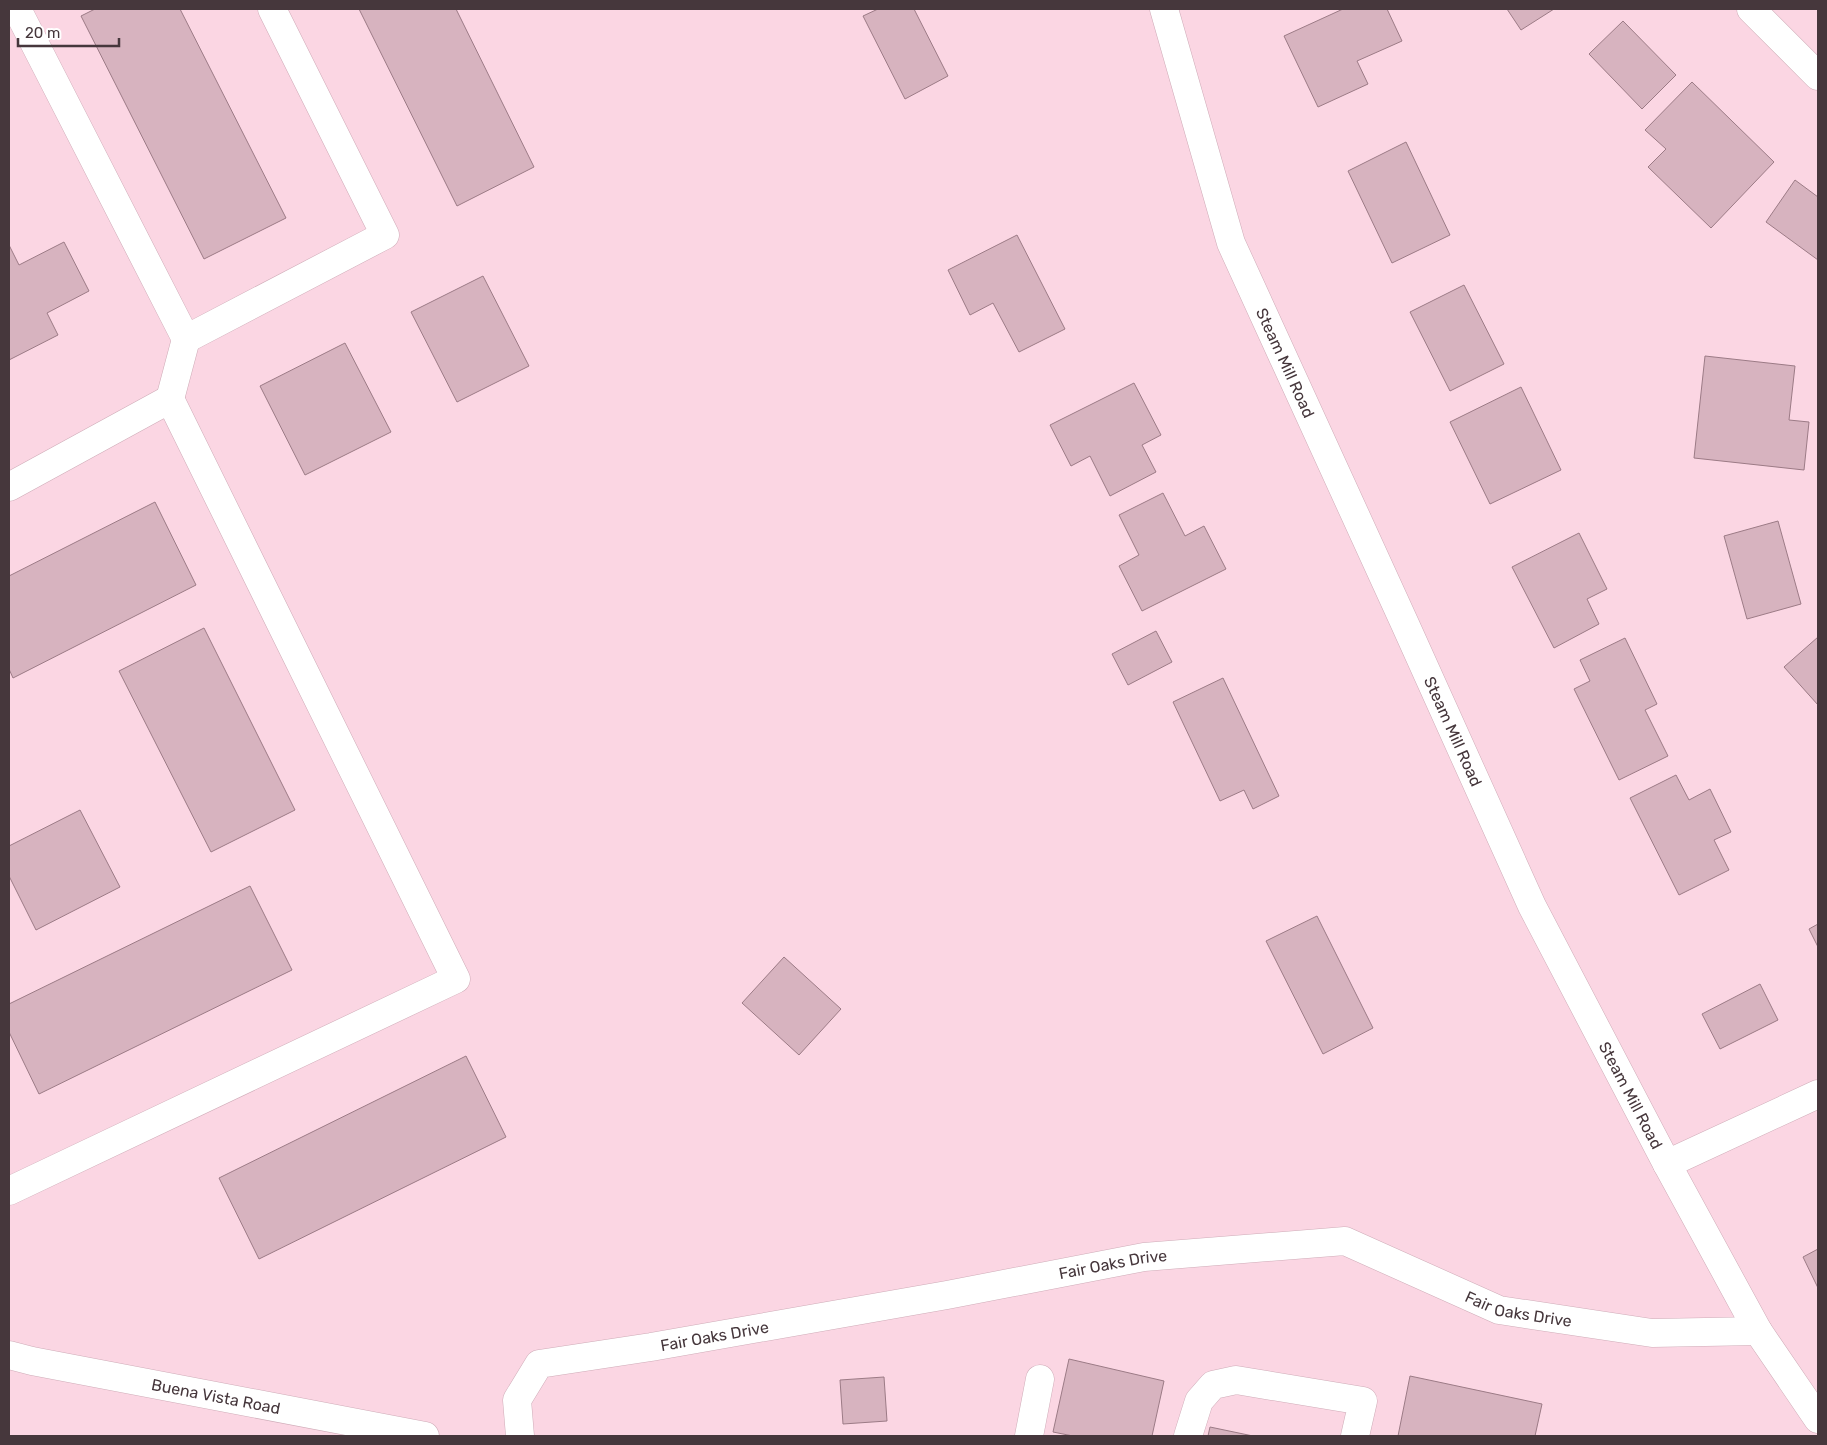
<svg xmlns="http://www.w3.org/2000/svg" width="1827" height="1445" font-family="Rubik,sans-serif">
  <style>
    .building { fill: #d7b3bf; stroke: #9c7b86 }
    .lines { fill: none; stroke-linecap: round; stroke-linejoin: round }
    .minor-casing { stroke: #cfacb8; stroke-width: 29 }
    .major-casing { stroke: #cfacb8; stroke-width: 29 }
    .minor { stroke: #fff; stroke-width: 28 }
    .major { stroke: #fff; stroke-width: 28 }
    .labels { text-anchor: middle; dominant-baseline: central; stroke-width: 5; stroke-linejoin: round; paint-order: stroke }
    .street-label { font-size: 16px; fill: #46373c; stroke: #fff }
  </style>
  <rect width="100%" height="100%" fill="#fbd6e3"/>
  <g class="building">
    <polygon points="95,9 180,9 286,218 204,259 81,16"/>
    <polygon points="359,9 456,9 534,167 457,206"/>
    <polygon points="878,9 914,9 948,76 905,99 863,16"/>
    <polygon points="1343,9 1387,9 1402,41 1357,61 1368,84 1318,107 1284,36"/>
    <polygon points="1507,9 1554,9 1521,30"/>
    <polygon points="1623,21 1676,75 1642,109 1589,54"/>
    <polygon points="1692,82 1774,162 1711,228 1648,167 1666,149 1645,130"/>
    <polygon points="1406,142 1450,235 1392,263 1348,171"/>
    <polygon points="1795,180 1818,197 1818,260 1766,222"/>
    <polygon points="1017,235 1065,329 1019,352 993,303 970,315 948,270"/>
    <polygon points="64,242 89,291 47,313 58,335 9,360 9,245 19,265"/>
    <polygon points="483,276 529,366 457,402 411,312"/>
    <polygon points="1464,285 1504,364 1450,391 1410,312"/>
    <polygon points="345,343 391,432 305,475 260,386"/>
    <polygon points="1705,356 1795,366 1789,420 1809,422 1804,470 1694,458"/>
    <polygon points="1134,383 1161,435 1142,445 1156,472 1110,496 1090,456 1071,466 1050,425"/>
    <polygon points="1521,387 1561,470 1490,504 1450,422"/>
    <polygon points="1163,493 1185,536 1204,526 1226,569 1142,611 1119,566 1139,555 1119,515"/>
    <polygon points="155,502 196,585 13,678 9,669 9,576"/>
    <polygon points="1778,521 1801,604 1747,619 1724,536"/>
    <polygon points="1579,533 1607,589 1587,599 1599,624 1554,648 1512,567"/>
    <polygon points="204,628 295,810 211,852 119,671"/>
    <polygon points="1156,631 1172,662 1128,685 1112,654"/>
    <polygon points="1818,637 1818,705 1784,667"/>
    <polygon points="1625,638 1657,704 1645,710 1668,756 1619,780 1574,689 1590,681 1580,660"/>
    <polygon points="1223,678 1279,796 1253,809 1244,790 1220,801 1173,702"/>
    <polygon points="1676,775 1689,800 1710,789 1731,832 1714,840 1729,870 1679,895 1630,798"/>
    <polygon points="80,810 120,887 36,930 9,876 9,846"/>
    <polygon points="250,886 292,970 39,1094 9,1032 9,1004"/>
    <polygon points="1317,916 1373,1028 1323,1054 1266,941"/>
    <polygon points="1818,924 1818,947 1809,929"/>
    <polygon points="784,957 841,1009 799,1055 742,1003"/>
    <polygon points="1760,984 1778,1020 1720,1049 1702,1014"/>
    <polygon points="466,1056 506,1137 259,1259 219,1178"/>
    <polygon points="1818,1249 1818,1288 1803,1257"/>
    <polygon points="1069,1359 1164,1381 1152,1436 1073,1436 1053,1432"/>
    <polygon points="1410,1376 1542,1404 1535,1436 1398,1436"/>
    <polygon points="884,1377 887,1421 843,1424 840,1380"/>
    <polygon points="1210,1427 1253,1436 1208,1436"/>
  </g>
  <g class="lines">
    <g class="minor-casing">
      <g id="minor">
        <polyline points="17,9 186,339 170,399"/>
        <path id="s1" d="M1164,9L1231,243L1405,624L1532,906L1667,1164L1758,1331L1818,1419"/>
        <polyline points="1751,9 1818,76"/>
        <polyline points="186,339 385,235 272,9"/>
        <polyline points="9,487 170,399 456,979 9,1191"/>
        <polyline points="1667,1164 1818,1094"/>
        <path id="s2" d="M520,1436L517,1400L539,1364L651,1347L947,1295L1144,1257L1345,1241L1499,1310L1652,1333L1758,1331"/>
        <polyline points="1029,1436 1040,1379"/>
        <polyline points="1188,1436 1199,1401 1213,1385 1236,1380 1363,1401 1355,1436"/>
      </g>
    </g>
    <g class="major-casing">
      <g id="major">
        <path id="s3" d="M9,1355L32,1361L425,1436"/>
      </g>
    </g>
    <use href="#minor" class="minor"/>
    <use href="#major" class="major"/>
  </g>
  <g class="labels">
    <g class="street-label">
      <text stroke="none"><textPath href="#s1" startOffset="375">Steam Mill Road</textPath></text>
      <text stroke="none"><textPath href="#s1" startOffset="780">Steam Mill Road</textPath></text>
      <text stroke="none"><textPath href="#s1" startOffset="1185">Steam Mill Road</textPath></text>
      <text stroke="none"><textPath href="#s2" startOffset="661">Fair Oaks Drive</textPath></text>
      <text stroke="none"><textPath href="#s2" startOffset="1082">Fair Oaks Drive</textPath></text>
      <text stroke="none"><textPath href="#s2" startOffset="256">Fair Oaks Drive</textPath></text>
      <text stroke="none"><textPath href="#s3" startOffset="211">Buena Vista Road</textPath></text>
    </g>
  </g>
  <rect width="1827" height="1445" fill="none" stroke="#46373c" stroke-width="20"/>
  <path d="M18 38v8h101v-8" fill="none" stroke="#46373c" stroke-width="2.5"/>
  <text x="25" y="38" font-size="15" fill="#46373c" stroke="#ffffff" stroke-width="4" paint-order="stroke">20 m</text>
</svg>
